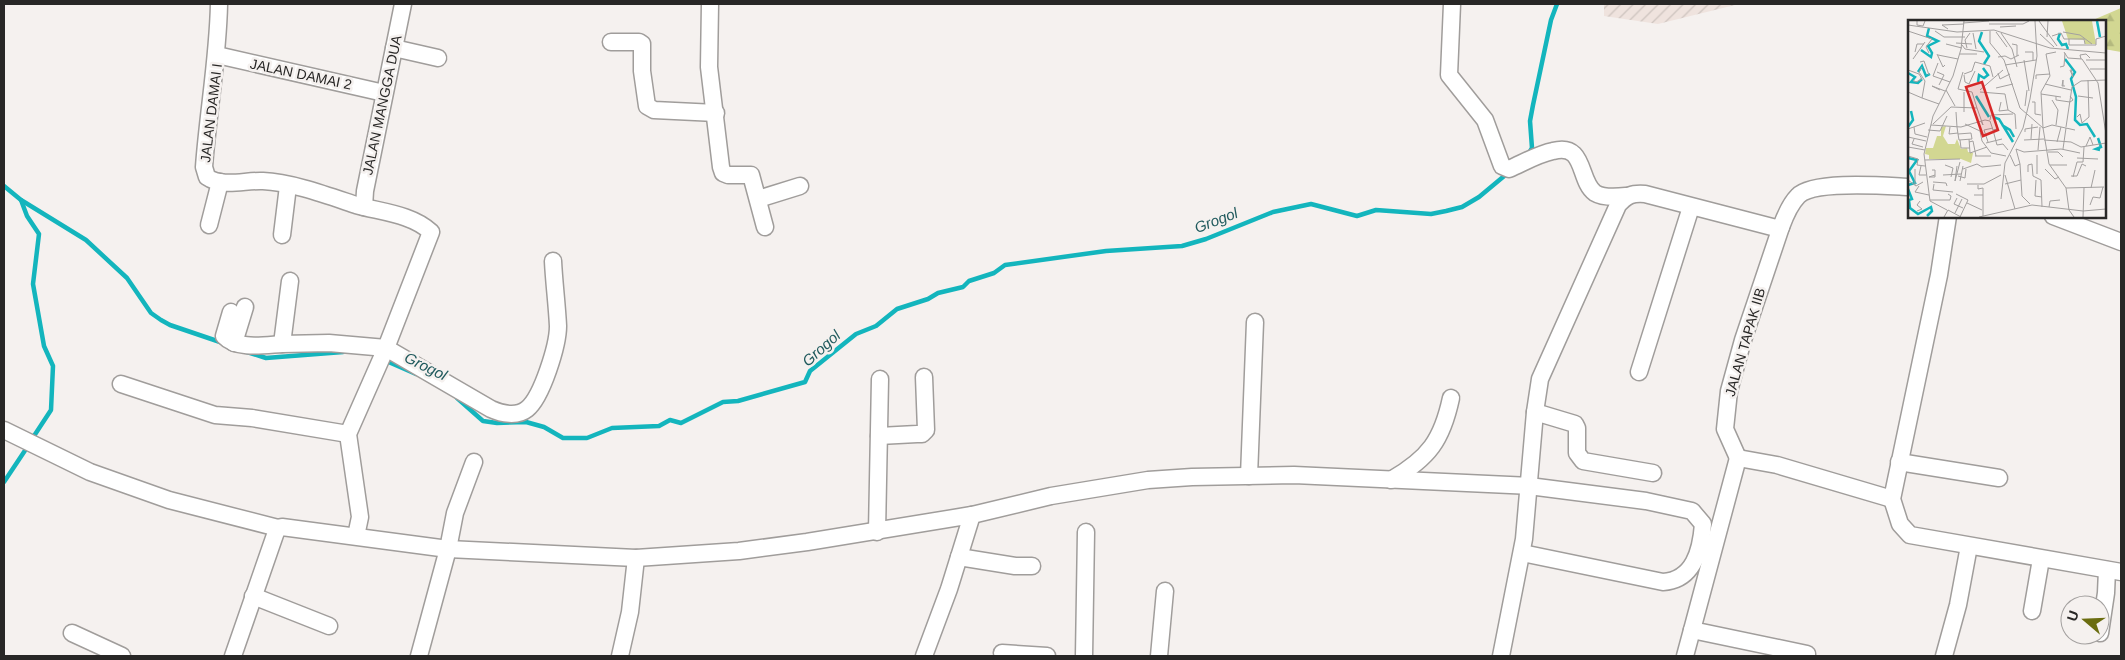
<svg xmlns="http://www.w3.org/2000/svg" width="2125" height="660" font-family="Arial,sans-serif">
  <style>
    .industrial { fill: url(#industrial-furrows) }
    .forest { fill: url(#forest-firs) }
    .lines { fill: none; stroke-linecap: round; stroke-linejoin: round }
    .stream { stroke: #13b5bd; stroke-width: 4.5 }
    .minor-casing { stroke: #a09d9b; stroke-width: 19 }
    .minor { stroke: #fff; stroke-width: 16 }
    .labels { text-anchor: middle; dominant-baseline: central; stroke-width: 5; stroke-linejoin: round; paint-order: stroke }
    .street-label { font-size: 14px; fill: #282726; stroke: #f5f1ef }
    .water-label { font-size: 15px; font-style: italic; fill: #205a5d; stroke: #f5f1ef }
    .inset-river { fill: none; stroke: #13b5bd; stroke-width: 2.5 }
    .inset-road { fill: none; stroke: #a3a09f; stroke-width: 1 }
    .view { fill: #d62828; fill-opacity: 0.15; stroke: #d62828; stroke-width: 2.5 }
    .inset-edge { fill: none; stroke: #282726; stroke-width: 2.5 }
  </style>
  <defs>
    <pattern id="industrial-furrows" width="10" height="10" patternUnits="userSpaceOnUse" patternTransform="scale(1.25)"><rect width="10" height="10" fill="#efe3de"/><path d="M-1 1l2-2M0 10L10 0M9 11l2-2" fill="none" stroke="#cdc3be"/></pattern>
    <pattern id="forest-firs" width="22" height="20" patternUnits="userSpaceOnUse" patternTransform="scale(1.25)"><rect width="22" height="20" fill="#d2d792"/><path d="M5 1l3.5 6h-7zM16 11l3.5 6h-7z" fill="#b4b97e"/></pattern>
  </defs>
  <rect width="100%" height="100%" fill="#f5f1ef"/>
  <polygon class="industrial" points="1604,4 1739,4 1658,24 1604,16"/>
  <polygon class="forest" points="2121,8 2121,52 2104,49 2104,21 2093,20"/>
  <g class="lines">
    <g class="stream">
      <polyline points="1529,153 1532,148 1530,121 1533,105 1551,20 1557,4"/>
      <polyline points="4,186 21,200 86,240 127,278 151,313 161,320 170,325 223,343"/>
      <polyline points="21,200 27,216 39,234 33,284 44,346 53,366 51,410 32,439"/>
      <polyline points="247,352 266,358 343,352"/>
      <polyline points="384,360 416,374"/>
      <polyline points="457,398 483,421 497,423 526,422 544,427 563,438 587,438 612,428 659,426 670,420 681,423 723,402 738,401 805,382 810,371 856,334 876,326 897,309 928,299 938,293 963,287 969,281 994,273 1005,265 1106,251 1182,246 1206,239 1273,212 1311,204 1357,216 1376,210 1431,214 1446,211 1462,207 1479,197 1509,172"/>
      <polyline points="4,482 28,446"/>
    </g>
    <g class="minor-casing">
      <g id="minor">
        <path d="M219,4C218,58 208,112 204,167L207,177C223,188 245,180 263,181C291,182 329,196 356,205C381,212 412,214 431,232L386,348L348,434L360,517L356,536"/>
        <polyline points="710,4 709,67 721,167 723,173 728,175 751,175 765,227"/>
        <path d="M1452,4L1449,75L1485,120L1502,166L1509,169C1523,163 1538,154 1553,151C1586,142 1578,181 1595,193C1603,198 1617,197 1626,196"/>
        <polyline points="611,42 639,42 642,44 642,71 647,106 654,110 716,113"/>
        <polyline points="394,48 438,58"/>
        <polyline points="217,55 384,93"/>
        <polyline points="758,199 800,186"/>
        <polyline points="364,207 365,191 403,4"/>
        <polyline points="1948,216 1939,275 1892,499 1900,524 1910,535 2121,572"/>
        <polyline points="2053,216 2121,242"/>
        <polyline points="209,225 220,182"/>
        <polyline points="282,235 288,186"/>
        <path d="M290,281L282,344L329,343L386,348L491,409C502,414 517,417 527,409C542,397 558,345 558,326C557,305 554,282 553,261"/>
        <path d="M231,312L224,336C237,350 265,345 282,344"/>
        <polyline points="234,343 245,307"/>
        <polyline points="1639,372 1691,207"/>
        <polyline points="121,384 215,415 252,418 348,434"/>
        <polyline points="1535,412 1575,424 1577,428 1577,453 1583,461 1653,473"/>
        <polyline points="4,430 90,472 169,500 278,528"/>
        <polyline points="879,436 917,434 922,434 926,430 924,377"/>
        <polyline points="1738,458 1692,630 1807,654"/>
        <polyline points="1738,458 1725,429 1729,391 1743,340 1781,227"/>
        <polyline points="1738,458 1777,465 1892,499"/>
        <polyline points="1899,462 1999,478"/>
        <polyline points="1249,476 1255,322"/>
        <path d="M1391,480C1429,458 1442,440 1451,398"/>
        <polyline points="877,532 880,379"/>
        <polyline points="959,557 1015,566 1032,566"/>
        <polyline points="253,596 329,626"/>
        <polyline points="2032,611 2041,559"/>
        <polyline points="72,633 122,656"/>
        <polyline points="2100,633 2106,593 2107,570"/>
        <polyline points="1002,653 1047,656"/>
        <polyline points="233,656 276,532 278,528 282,527 448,549 636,558 739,551 807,542 972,515"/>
        <polyline points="419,656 448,549 455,513 474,462"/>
        <polyline points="620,656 630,612 636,558"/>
        <path d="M924,656L949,589L972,515L1051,496L1148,480L1192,477L1294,475L1529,486L1646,501L1692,511L1703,524C1701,550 1694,580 1663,582L1522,553"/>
        <polyline points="1084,656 1086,532"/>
        <polyline points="1159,656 1165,591"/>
        <path d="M1501,656L1524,539L1535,412L1540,379L1618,205C1627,195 1632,193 1645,194L1776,228L1781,227C1785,216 1790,204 1798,196C1813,180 1886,186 1909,187"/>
        <polyline points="1685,656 1692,630"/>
        <polyline points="1944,656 1958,605 1969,546"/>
      </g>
    </g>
    <use href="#minor" class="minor"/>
  </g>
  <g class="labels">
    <g class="street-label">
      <text transform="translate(301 74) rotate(12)">JALAN DAMAI 2</text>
      <text transform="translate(382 105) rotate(-78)">JALAN MANGGA DUA</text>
      <text transform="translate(211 113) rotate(-83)">JALAN DAMAI I</text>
      <text transform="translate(1745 342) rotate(-74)">JALAN TAPAK IIB</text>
    </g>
    <g class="water-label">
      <text transform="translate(1216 220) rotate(-21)">Grogol</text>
      <text transform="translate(821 348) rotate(-42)">Grogol</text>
      <text transform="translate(426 366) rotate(26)">Grogol</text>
    </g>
  </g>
  <g transform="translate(1908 20)">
    <rect width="198" height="198" fill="#f5f1ef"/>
    <path d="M154,1H184L188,24H177V20L160,19Z" fill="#d2d792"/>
    <path d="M38,106L35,116L40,124H47L49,119L53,129L59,128L60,132L65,133L63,143L53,139H21V135L17,134L18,128H25L29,116H33V107Z" fill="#d2d792"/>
    <path class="inset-river" d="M189,1L192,17M74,12L71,21L81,36L76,44M152,13L150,19L154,25L158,24L160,29M13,30L23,37L24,33L20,26L30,21L19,16L21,8M157,39L167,52L163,59L168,77L167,100L172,105L179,104L187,117M10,52L14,46L18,56L22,54M0,53L7,57L3,62L10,63L14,59M70,62L71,55L76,58L80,55L75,48M68,76L81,97M85,97L91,99L105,122M94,105L102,110L106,117M0,107L5,100L3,91M190,118L193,127L188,129L192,130M0,138L9,140L1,151L7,163L0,165M0,169L4,179L1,180L2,188L10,194L23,187L24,191L19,196"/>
    <path class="inset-road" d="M9,1V5L15,6L17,1M131,1L149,26M55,3L81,1M81,4H115L121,1M0,5L49,12L86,10L142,28L198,33M92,7L108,6M40,9L34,5L56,4M0,11L24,19L18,27L21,33M27,11L36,17H57M82,11V23L96,40L112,88L135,108M88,12L99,27M155,12L172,15L184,24M65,13L68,29M93,13L104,29L109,47M132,14L146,27M144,16L153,13L156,19H176L177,24M139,17L140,1M161,19V25H188V19L198,16M48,23L64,24M38,24L54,28M104,24L109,25V36M54,25L57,29L76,32M59,28L57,20L62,13M7,32L9,24H16M117,32H125V40M156,32L160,38L174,39L190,63L198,114M29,34L35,47L37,45M52,34H69M30,35L50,39M90,37L97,36L103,39L111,35M5,39L17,22M173,39L172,35L178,34L182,38M116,40L121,71M178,40H197M12,42L16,41L21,55M67,42L82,46L85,57M30,43L25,56L42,62M97,45L128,40M14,47L11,52L17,61M152,47L156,46L157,33M182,49H198M0,50L11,54L14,59L8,62L5,60M162,50L165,57L163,49M29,52L36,55L31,65M55,52L50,69L64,72L69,88M90,53L92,59L102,54M56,54L64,51L67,42M56,55L57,62L61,64L67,51M128,59V55L142,54M180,60L181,97M17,61L14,78L31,84M137,64L163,70M155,66V60L154,66H157M88,68L105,64M32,70L24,66L37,71M38,70L47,86M72,70L95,50M0,72L14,78M56,72V92M72,72L97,74L100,90L107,94L108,109M133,74L153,77M148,76V80L162,82L165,80L162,76M170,76L185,78M144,80L150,90L148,105M93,82L91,91L100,90M124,82H127V94L133,95M117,86L119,70M48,92L49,107L50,114L51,120L64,119L63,113L50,114M169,97L172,94L174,103L181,97M82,100L83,95L105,94M25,104L43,87L69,88L75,105L73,101M57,104L72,111L74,121L83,133L98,136M23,105L53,107L77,100L82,101L85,110L89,109M6,107L7,114L19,117M42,107L41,114L50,113M158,107L164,67L173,61L198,60M135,108L133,72L142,56L138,34L148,32M135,108L141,144L158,168L196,167M135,108L144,105L167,110M0,109L17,103M20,110L32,111L39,96M85,110L89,125L95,124L100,130M117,112V109L130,107M0,117L18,121M6,119L4,124L15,127M61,119L62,133L79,127M123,119L124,104M52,120L53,128H62M116,120L136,119M136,120L163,122L173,127L198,123M61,122L65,121L68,136M80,122L76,110L85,108M149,122L153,107M78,123L94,119M178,126L182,117L185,125M0,127L17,130M108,129L116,132L153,129L172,133M155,129L158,108M130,130L132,107M140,132H150L155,137M102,135L107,146L112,144L108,129M129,135V154M0,136L10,139L9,145L17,146M67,136H83M169,138L190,139M17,140L52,139M169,142H175L176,127M112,144L114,176L122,184M37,145L45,148L43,157M142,145H159M13,146L11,155H18M49,146L47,161L52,142M7,149V165M55,149L69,144L74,147L93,145M137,149L147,159L151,157M24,150H27V157H21L27,155M120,152V145L124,144L125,156L133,160M35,155L53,154M97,155L107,189M50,156L57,158L58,149M163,156H169L174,144L178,146M165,157L169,142M0,160L8,166L15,162M128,160L127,176L134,177M133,160L134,187M52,161L55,146M25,162L38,163L39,166M26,164L25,170L45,172M59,164H76L93,155M97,164L113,160M11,166L7,172L21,175M158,168L161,190L166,197M183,168L187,150M48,174L60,180L52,197M66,175H75V168L70,169V165M49,178L46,184L55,188M93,179L97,143L115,108L122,79L129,36L127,1M22,180H42L43,176L40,174M59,183L74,190M182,185L185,177L192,178L195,167M141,187L142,181L152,180M39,190L22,181L16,134L25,96L45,56L53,29L56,1M9,191L14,189L9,185L12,181M47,193L54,179M75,196V175M36,197L40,190L53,197M71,197L124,185L175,191L198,189M175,197L176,168"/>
    <path class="view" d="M74,62L90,110L75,116L58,67Z"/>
    <rect width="198" height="198" class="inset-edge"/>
  </g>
  <rect width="2125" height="660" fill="none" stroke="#282726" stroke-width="10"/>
  <g transform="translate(2085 620) rotate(289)"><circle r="24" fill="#f5f1ef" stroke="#a3a09f"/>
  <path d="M0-4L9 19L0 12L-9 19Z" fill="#6b6d10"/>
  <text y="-8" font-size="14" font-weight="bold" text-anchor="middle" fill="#282726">U</text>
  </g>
</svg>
